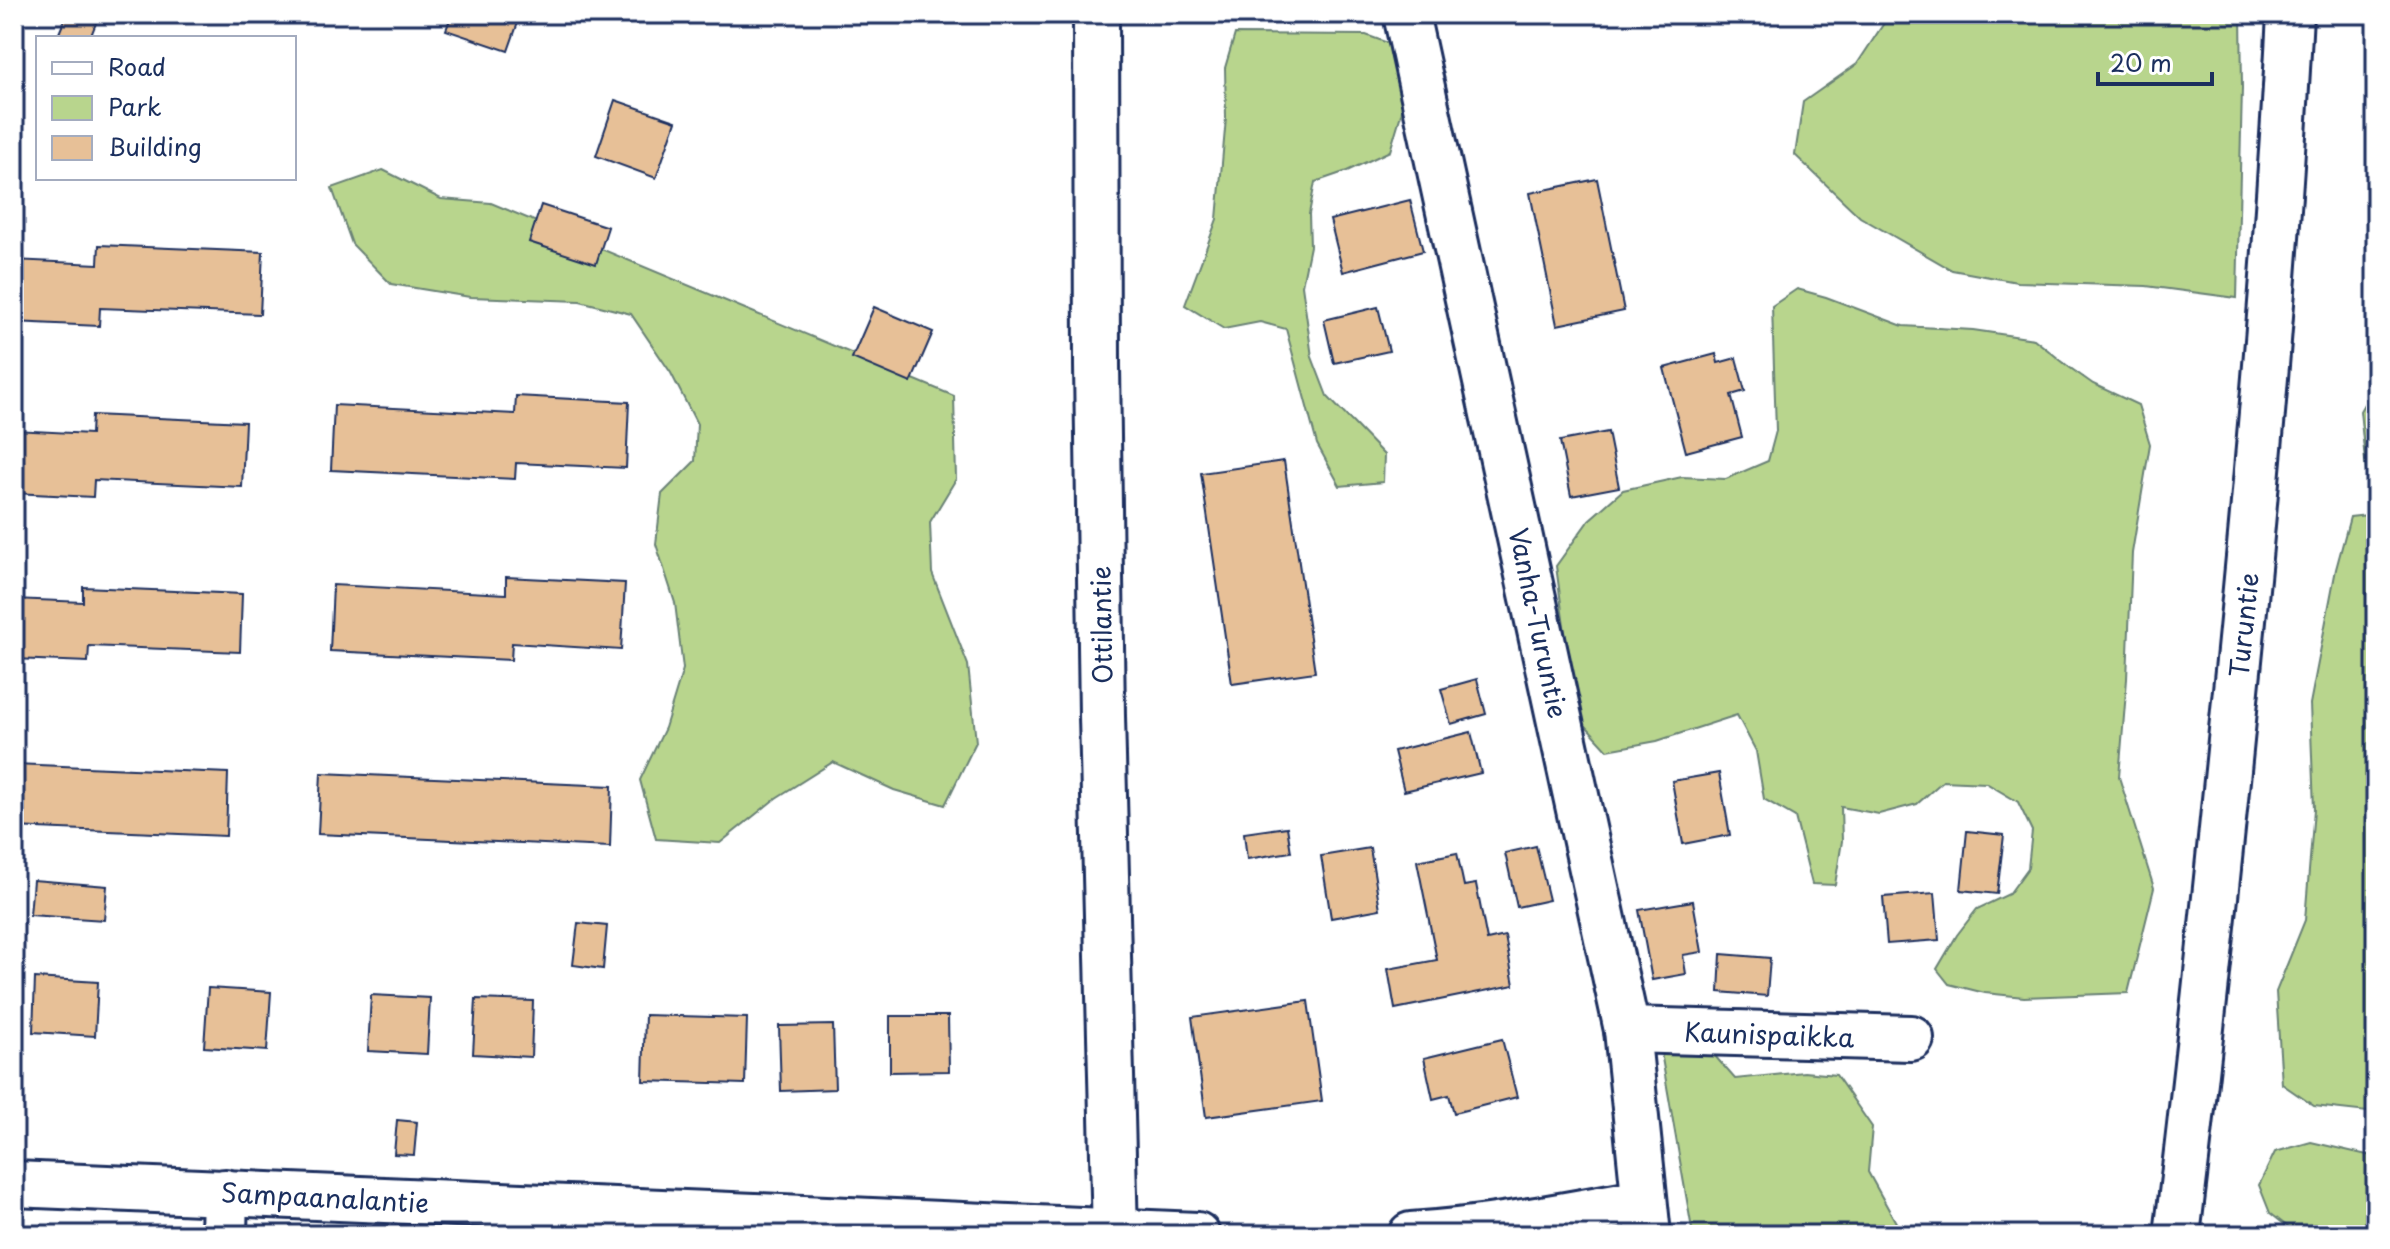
<svg xmlns="http://www.w3.org/2000/svg" width="2390" height="1249" font-family="'Playpen Sans',sans-serif">
  <style>
    .green { fill: #b8d58d; stroke: #6a8276; stroke-width: 2 }
    .building { fill: #e7c097; stroke: #1b2f5e; stroke-width: 2 }
    .lines { fill: none; stroke-linecap: round; stroke-linejoin: round }
    .minor-casing { stroke: #1b2f5e; stroke-width: 50 }
    .major-casing { stroke: #1b2f5e; stroke-width: 50 }
    .highway-casing { stroke: #1b2f5e; stroke-width: 50 }
    .minor { stroke: #fff; stroke-width: 44 }
    .major { stroke: #fff; stroke-width: 44 }
    .highway { stroke: #fff; stroke-width: 44 }
    .labels { text-anchor: middle; dominant-baseline: central; stroke-width: 6; stroke-linejoin: round; paint-order: stroke }
    .street-label { font-size: 26px; fill: #1b2f5e; stroke: #fff }
  </style>
  <rect width="100%" height="100%" fill="#fff"/>
  <filter id="ink" filterUnits="userSpaceOnUse"><feTurbulence type="fractalNoise" baseFrequency=".0125" numOctaves="2"/><feDisplacementMap in="SourceGraphic" scale="16" xChannelSelector="R" yChannelSelector="G"/><feConvolveMatrix kernelMatrix="1 2 1 2 8 2 1 2 1" color-interpolation-filters="sRGB"/></filter>
  <g filter="url(#ink)">
    <g class="green">
      <polygon points="1890,14 2241,14 2242,88 2237,298 2146,286 2017,282 1952,270 1860,217 1795,155 1803,102 1857,64"/>
      <polygon points="1235,34 1366,35 1399,47 1404,104 1390,151 1347,171 1315,182 1309,214 1310,246 1302,285 1312,357 1327,396 1384,455 1383,482 1340,486 1317,444 1286,329 1260,322 1224,329 1185,305 1217,219 1226,118 1225,68"/>
      <polygon points="383,170 441,199 491,203 954,396 956,479 930,522 932,573 968,665 976,742 945,805 894,790 833,762 776,798 720,843 656,839 640,780 665,728 683,669 675,603 656,544 662,494 695,461 697,424 671,373 631,314 580,301 470,297 391,284 352,244 332,188"/>
      <polygon points="1797,289 1826,297 1903,326 1973,330 2034,339 2069,367 2093,384 2138,405 2150,444 2132,553 2127,679 2119,777 2154,888 2128,993 2024,997 1985,993 1949,984 1937,969 1957,935 1977,909 2009,894 2028,868 2032,831 2018,802 1986,783 1943,781 1917,804 1879,814 1841,807 1842,841 1835,885 1812,884 1795,817 1764,799 1756,751 1737,715 1657,741 1608,750 1576,715 1556,566 1589,520 1623,490 1682,477 1726,479 1768,461 1776,431 1772,306"/>
      <polygon points="2376,383 2376,490 2366,470 2360,411"/>
      <polygon points="2376,514 2376,1113 2314,1106 2282,1084 2276,992 2305,920 2314,809 2310,704 2336,569 2350,517"/>
      <polygon points="1656,1024 1708,1048 1735,1079 1804,1072 1836,1075 1872,1127 1868,1172 1899,1228 1901,1235 1693,1235"/>
      <polygon points="2311,1142 2376,1157 2376,1235 2288,1235 2289,1228 2270,1213 2259,1185 2275,1152"/>
      <polygon points="549,1223 624,1225 679,1235 513,1235"/>
    </g>
    <g class="building">
      <polygon points="67,14 89,14 98,18 90,38 57,38"/>
      <polygon points="452,14 521,14 508,51 446,30"/>
      <polygon points="615,100 676,121 656,178 596,156"/>
      <polygon points="1597,179 1624,311 1557,325 1530,193"/>
      <polygon points="1410,200 1423,251 1343,272 1330,220"/>
      <polygon points="541,205 608,227 596,264 529,242"/>
      <polygon points="99,245 263,252 260,314 100,308 99,326 14,322 14,260 98,264"/>
      <polygon points="874,307 933,332 911,383 852,358"/>
      <polygon points="1378,307 1389,351 1334,363 1324,320"/>
      <polygon points="1716,354 1718,363 1736,358 1745,391 1731,395 1742,437 1686,452 1664,368"/>
      <polygon points="516,396 629,402 626,468 516,463 515,479 331,470 334,405 515,414"/>
      <polygon points="92,415 245,422 242,487 94,480 93,497 14,493 14,430 91,434"/>
      <polygon points="1608,432 1619,487 1571,496 1560,441"/>
      <polygon points="1284,461 1315,672 1232,684 1201,473"/>
      <polygon points="506,577 625,583 621,650 512,643 511,660 330,651 333,585 506,594"/>
      <polygon points="83,587 242,594 240,652 89,646 88,662 14,659 14,599 83,602"/>
      <polygon points="1477,679 1486,714 1451,724 1441,689"/>
      <polygon points="1471,732 1481,773 1404,791 1394,751"/>
      <polygon points="14,764 228,773 226,836 14,827"/>
      <polygon points="321,773 612,786 610,847 318,834"/>
      <polygon points="1719,773 1730,835 1683,844 1672,781"/>
      <polygon points="1287,827 1291,852 1247,859 1244,833"/>
      <polygon points="1967,831 2004,835 1997,894 1961,890"/>
      <polygon points="1536,846 1549,900 1517,907 1505,853"/>
      <polygon points="1370,848 1380,909 1331,918 1321,856"/>
      <polygon points="1457,853 1464,886 1476,884 1487,940 1505,936 1514,985 1395,1009 1388,969 1437,960 1417,861"/>
      <polygon points="33,880 107,886 104,920 30,915"/>
      <polygon points="1935,893 1939,940 1887,944 1883,897"/>
      <polygon points="1693,901 1702,952 1683,955 1686,974 1652,980 1639,910"/>
      <polygon points="578,923 607,926 603,969 573,965"/>
      <polygon points="1721,954 1770,958 1767,996 1719,992"/>
      <polygon points="35,978 98,982 95,1036 33,1032"/>
      <polygon points="208,988 271,992 267,1051 204,1047"/>
      <polygon points="371,995 430,998 427,1054 368,1051"/>
      <polygon points="476,999 533,1001 531,1057 473,1054"/>
      <polygon points="1308,1001 1322,1101 1206,1117 1192,1017"/>
      <polygon points="645,1015 747,1018 745,1084 643,1081"/>
      <polygon points="890,1016 948,1016 949,1071 890,1072"/>
      <polygon points="833,1025 835,1089 781,1091 779,1026"/>
      <polygon points="1502,1039 1517,1097 1454,1113 1449,1095 1433,1099 1424,1058"/>
      <polygon points="14,1111 18,1112 17,1148 14,1148"/>
      <polygon points="397,1120 417,1122 414,1155 394,1154"/>
    </g>
    <g class="lines">
      <g class="minor-casing">
        <g id="minor">
          <polyline points="1406,14 1627,1030 1648,1235"/>
          <polyline points="1627,1030 1911,1038"/>
          <polyline points="14,1184 1197,1235"/>
          <polyline points="224,1235 225,1192"/>
          <path d="M1411,1235C1489,1230 1566,1215 1643,1201"/>
        </g>
      </g>
      <g class="major-casing">
        <polyline id="major" points="1096,14 1097,366 1102,716 1115,1235"/>
      </g>
      <g class="highway-casing">
        <path id="highway" d="M2177,1235C2198,1064 2216,892 2233,720C2257,485 2278,250 2290,14"/>
      </g>
      <use href="#minor" class="minor"/>
      <use href="#major" class="major"/>
      <use href="#highway" class="highway"/>
    </g>
  </g>
  <g class="labels">
    <g class="street-label">
      <text transform="translate(1539 623) rotate(78)">Vanha-Turuntie</text>
      <text transform="translate(1101 625) rotate(-91)">Ottilantie</text>
      <text transform="translate(2243 625) rotate(-84)">Turuntie</text>
      <text transform="translate(1769 1034) rotate(2)">Kaunispaikka</text>
      <text transform="translate(325 1197) rotate(3)">Sampaanalantie</text>
    </g>
  </g>
  <rect width="2390" height="1249" fill="none" stroke="#fff" stroke-width="48"/>
  <rect x="24" y="24" width="2342" height="1201" fill="none" stroke="#1b2f5e" stroke-width="3" filter="url(#ink)"/>
  <rect x="36" y="36" width="260" height="144" fill="#ffffff" stroke="#a4acbf" stroke-width="2"/>
  <rect x="52" y="62" width="40" height="12" fill="#ffffff" stroke="#a4acbf" stroke-width="2"/>
  <text x="108" y="76" font-size="24" fill="#1b2f5e">Road</text>
  <rect x="52" y="96" width="40" height="24" fill="#b8d58d" stroke="#a4acbf" stroke-width="2"/>
  <text x="108" y="116" font-size="24" fill="#1b2f5e">Park</text>
  <rect x="52" y="136" width="40" height="24" fill="#e7c097" stroke="#a4acbf" stroke-width="2"/>
  <text x="108" y="156" font-size="24" fill="#1b2f5e">Building</text>
  <path d="M2098 72v12h114v-12" fill="none" stroke="#1b2f5e" stroke-width="4"/>
  <text x="2110" y="72" font-size="24" fill="#1b2f5e" stroke="#ffffff" stroke-width="6" paint-order="stroke">20 m</text>
</svg>
